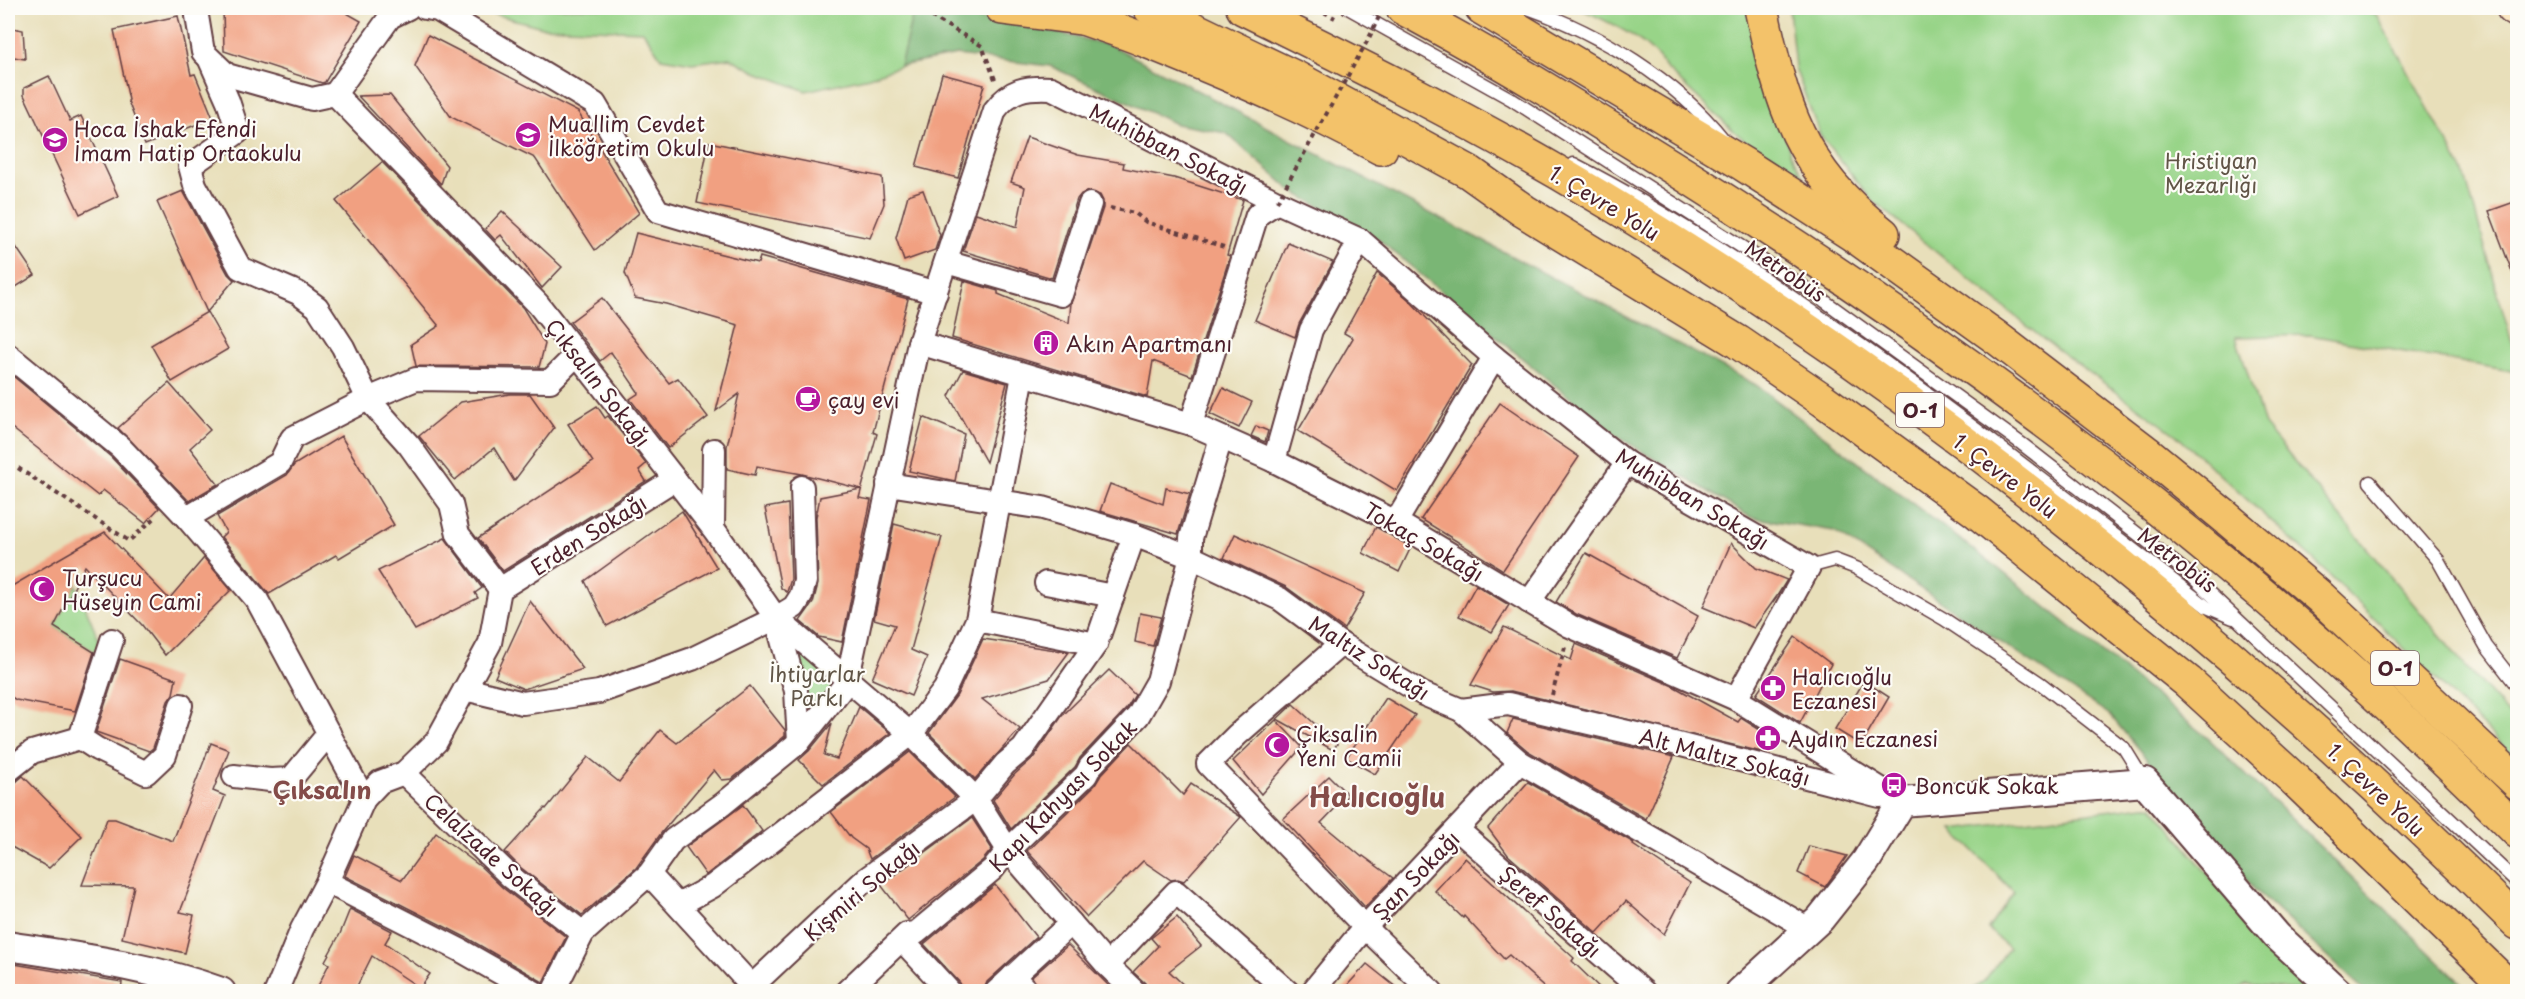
<svg xmlns="http://www.w3.org/2000/svg" width="2525" height="999" font-family="'Playpen Sans',sans-serif">
  <style>
    .green { fill: #98d488; stroke: #717a5a; stroke-width: 1.5 }
    .forest { fill: #7ab674; stroke: #626a50; stroke-width: 1.5 }
    .building { fill: #f1a081 }
    .lines { fill: none; stroke-linecap: round; stroke-linejoin: round }
    .service-casing { stroke: #623c40; stroke-width: 15 }
    .minor-casing { stroke: #623c40; stroke-width: 26 }
    .tertiary-casing { stroke: #623c40; stroke-width: 32 }
    .secondary-casing { stroke: #623c40; stroke-width: 36 }
    .trunk-casing { stroke: #623c40; stroke-width: 36 }
    .path { stroke: #623c40; stroke-width: 4; stroke-dasharray: 4.5 4.5; stroke-linecap: butt }
    .service { stroke: #fff; stroke-width: 12 }
    .minor { stroke: #fff; stroke-width: 22 }
    .tertiary { stroke: #fff; stroke-width: 28 }
    .secondary { stroke: #fae7c3; stroke-width: 33 }
    .trunk { stroke: #f3c26a; stroke-width: 33 }
    .path-bridge { stroke: #623c40; stroke-width: 4; stroke-dasharray: 4.5 4.5; stroke-linecap: butt }
    .labels { text-anchor: middle; dominant-baseline: central; stroke-width: 4.5; stroke-linejoin: round; paint-order: stroke }
    .shield { fill: #fdfcf7; stroke: #806168; stroke-width: 1.5 }
    .shield-label { font-size: 20px; font-weight: bold; fill: #4a1f2b }
    .poi-label { font-size: 21px; fill: #4a1f2b; stroke: #fdfcf7; text-anchor: start }
    .street-label { font-size: 21px; fill: #4a1f2b; stroke: #fdfcf7 }
    .park-label { font-size: 21px; fill: #615547; stroke: #fdfcf7 }
    .quarter-label { font-size: 24px; font-weight: bold; fill: #844c49; stroke: #fdfcf7 }
    .district-label { font-size: 27px; font-weight: bold; fill: #844c49; stroke: #fdfcf7 }
  </style>
  <rect width="100%" height="100%" fill="#fdfcf7"/>
  <filter id="ink" filterUnits="userSpaceOnUse"><feTurbulence type="fractalNoise" baseFrequency=".0167" numOctaves="2"/><feDisplacementMap in="SourceGraphic" scale="12" xChannelSelector="R" yChannelSelector="G"/><feConvolveMatrix kernelMatrix="1 2 1 2 8 2 1 2 1" color-interpolation-filters="sRGB"/></filter>
  <filter id="wash" filterUnits="userSpaceOnUse"><feTurbulence type="fractalNoise" baseFrequency=".008" numOctaves="4" result="noise"/><feDisplacementMap in="SourceGraphic" scale="24" xChannelSelector="R" yChannelSelector="G"/><feGaussianBlur stdDeviation="1.35" result="paint"/><feColorMatrix in="noise" values="0 0 0 0 0 0 0 0 0 0 0 0 0 0 0 0 0 1.4 0 .05"/><feComposite in="paint" operator="in"/></filter>
  <g filter="url(#wash)">
    <rect width="100%" height="100%" fill="#e8dfba"/>
    <g class="green">
      <polygon points="471,8 882,8 914,9 900,66 869,77 806,91 756,72 730,58 692,63 661,58 643,31 542,27"/>
      <path d="M1579,8H1748L1790,153L1810,188C1754,155 1713,111 1666,68C1648,38 1609,23 1579,8Z"/>
      <polygon points="1789,8 2358,8 2377,16 2464,173 2517,361 2517,372 2310,335 2236,337 2264,425 2466,667 2517,723 2517,760 2331,576 2176,435 2043,339 1871,199 1820,135 1795,68"/>
      <polygon points="76,584 99,640 96,653 57,629 55,625"/>
      <polygon points="776,618 847,682 799,742"/>
      <polygon points="2152,805 2256,934 2310,991 2246,985 2230,992 1970,991 1984,981 2009,948 1988,929 2014,892 1953,830"/>
    </g>
    <polygon class="forest" points="914,9 1030,26 1113,46 1756,385 1999,569 2209,739 2469,991 2365,991 2255,890 2110,715 1834,531 1750,517 1615,435 1378,239 1292,191 1226,133 1176,124 1050,66 957,55 900,66"/>
    <g id="blocks">
      <g class="building">
        <polygon points="223,8 338,8 361,21 325,82 322,83 224,51"/>
        <polygon points="178,16 191,75 195,74 213,118 145,145 128,101 129,100 114,30"/>
        <polygon points="8,27 23,30 25,59 8,56"/>
        <polygon points="428,35 578,112 639,213 595,250 535,158 451,117 415,66"/>
        <polygon points="942,74 984,85 958,178 916,167"/>
        <polygon points="49,76 70,121 81,116 118,196 80,214 24,95 24,88"/>
        <polygon points="390,95 447,166 441,184 358,96"/>
        <polygon points="1027,137 1078,155 1124,163 1123,168 1174,178 1243,200 1227,255 1230,256 1192,376 1153,361 1147,397 952,338 964,281 998,291 998,294 1069,323 1071,303 1103,208 1103,201 1100,195 1088,191 1081,194 1077,199 1052,278 963,251 976,213 1017,227 1025,187 1011,182"/>
        <polygon points="709,142 882,177 884,204 870,238 697,203"/>
        <polygon points="382,162 523,308 545,344 539,367 416,366 411,344 439,326 336,201"/>
        <polygon points="923,190 940,235 935,250 904,261 896,238 908,195"/>
        <polygon points="183,191 228,274 234,280 207,312 157,202"/>
        <polygon points="2517,201 2517,282 2516,282 2489,211"/>
        <polygon points="502,211 562,267 542,288 501,235 495,240 485,229"/>
        <polygon points="636,233 758,263 760,257 908,299 873,432 877,434 859,498 871,500 842,642 819,637 800,621 813,603 818,584 816,517 820,497 861,489 802,474 757,466 755,475 727,469 727,446 739,394 716,411 738,325 666,304 635,298 625,273"/>
        <polygon points="8,235 35,275 8,292"/>
        <polygon points="1288,243 1333,262 1299,324 1295,337 1255,320"/>
        <polygon points="1377,273 1408,299 1472,365 1397,491 1298,431 1353,338 1344,333"/>
        <polygon points="602,298 669,383 678,378 708,417 668,448 630,399 639,393 611,352 600,361 570,322"/>
        <polygon points="207,312 228,349 172,382 151,345"/>
        <polygon points="963,370 1007,383 986,462 949,396"/>
        <polygon points="8,372 111,457 159,508 145,523 103,490 98,496 8,425"/>
        <polygon points="169,383 210,430 190,448 218,484 189,501 118,428"/>
        <polygon points="1223,388 1252,402 1239,428 1210,414"/>
        <polygon points="510,394 530,394 554,428 514,481 494,448 455,480 419,436 461,402"/>
        <polygon points="1500,403 1579,457 1503,570 1421,519"/>
        <polygon points="597,406 605,418 608,416 646,464 639,470 646,481 503,571 478,538 593,462 568,424"/>
        <polygon points="923,417 964,434 955,481 909,471"/>
        <polygon points="1256,426 1268,431 1265,442 1251,436"/>
        <polygon points="341,436 394,525 339,558 336,555 269,594 221,537 226,532 217,516 287,475 294,465"/>
        <polygon points="1110,484 1163,504 1166,488 1190,494 1178,534 1100,511"/>
        <polygon points="788,504 791,579 787,592 781,588 765,508"/>
        <polygon points="682,511 717,568 607,626 585,581"/>
        <polygon points="894,524 942,537 911,650 927,657 911,696 872,679 895,625 874,619"/>
        <polygon points="1376,527 1411,547 1399,572 1363,553"/>
        <polygon points="105,532 169,599 204,558 231,590 165,655 142,625 85,566 54,627 94,652 75,711 16,700 8,695 8,594 12,586"/>
        <polygon points="1235,534 1365,593 1344,629 1286,587 1224,558"/>
        <polygon points="445,538 482,588 475,593 478,598 415,630 378,571"/>
        <polygon points="1731,543 1756,568 1787,580 1777,596 1754,628 1703,607"/>
        <polygon points="1586,553 1698,616 1677,658 1576,614 1556,602"/>
        <polygon points="1476,585 1509,605 1492,632 1459,616"/>
        <polygon points="530,601 583,669 524,689 495,677"/>
        <polygon points="1140,613 1161,617 1153,646 1135,642"/>
        <polygon points="1504,627 1571,660 1576,644 1673,686 1738,722 1741,718 1768,735 1766,753 1511,691 1493,692 1471,685"/>
        <polygon points="1795,637 1831,664 1800,723 1756,695"/>
        <polygon points="983,639 1069,652 1049,679 982,699 1020,729 975,779 929,733 957,695"/>
        <polygon points="120,659 176,679 173,694 168,701 153,748 149,751 96,732"/>
        <polygon points="1109,670 1135,695 1127,708 1080,758 1075,767 1011,829 993,800 1015,774 1034,757 1062,716"/>
        <polygon points="1864,681 1889,697 1861,745 1835,729"/>
        <polygon points="750,686 785,730 785,736 732,779 722,780 714,770 662,832 636,868 582,915 520,867 505,852 545,808 546,809 588,757 619,782 660,730 677,743"/>
        <polygon points="1386,698 1415,715 1375,774 1346,758"/>
        <polygon points="1293,704 1337,744 1333,750 1277,719"/>
        <polygon points="859,707 890,733 823,784 799,760 809,751 832,723 824,755 837,759"/>
        <polygon points="1513,719 1674,757 1646,819 1528,751 1507,733"/>
        <polygon points="1276,720 1302,747 1261,794 1233,761"/>
        <polygon points="211,743 229,750 213,791 225,796 180,912 194,915 185,953 122,938 134,886 82,885 107,819 115,819 173,841"/>
        <polygon points="1131,743 1183,795 1191,784 1241,817 1184,881 1178,879 1171,880 1143,861 1087,917 1027,851 1095,785 1101,775"/>
        <polygon points="910,752 955,797 870,859 866,849 851,838 831,812"/>
        <polygon points="23,776 82,836 49,868 8,845 8,784 16,782"/>
        <polygon points="1329,776 1348,795 1321,823 1362,857 1363,856 1393,878 1365,907 1283,819"/>
        <polygon points="1528,782 1634,843 1633,845 1690,883 1664,934 1626,901 1597,933 1508,855 1488,828"/>
        <polygon points="743,805 762,831 706,875 686,847"/>
        <polygon points="972,818 992,849 983,860 908,920 881,885"/>
        <polygon points="436,833 481,867 503,888 566,937 543,982 467,938 345,876 354,855 402,880"/>
        <polygon points="1809,846 1847,856 1825,887 1798,873"/>
        <polygon points="1465,858 1574,958 1572,961 1604,992 1550,992 1509,955 1504,959 1464,916 1463,918 1435,891"/>
        <polygon points="995,885 1036,937 987,982 983,992 963,992 960,983 924,944"/>
        <polygon points="350,909 392,931 385,943 430,974 420,988 372,956 354,992 315,992 329,964 325,961 340,934"/>
        <polygon points="1177,917 1201,946 1169,971 1191,992 1148,992 1145,983 1133,972 1158,946 1151,938"/>
        <polygon points="1068,945 1115,992 1041,992 1032,977"/>
        <polygon points="8,963 122,982 121,992 8,992"/>
        <polygon points="1367,964 1402,992 1341,992"/>
      </g>
    </g>
  </g>
  <g filter="url(#ink)">
    <use href="#blocks" fill-opacity="0" stroke="#623c40" stroke-width="1.5"/>
    <g class="lines">
      <g class="service-casing">
        <g id="service">
          <polyline points="1348,8 1511,99 1815,294 2022,444 2188,573 2518,883"/>
          <path d="M1528,8C1601,34 1675,79 1724,140"/>
          <path d="M1574,164C1675,216 1770,281 1862,346C1980,430 2093,518 2207,607L2233,618"/>
          <polyline points="2370,482 2438,560 2486,646 2518,687"/>
          <polyline points="1809,567 1835,560 1856,568 1944,619 2040,683 2124,748 2145,782"/>
        </g>
      </g>
      <g class="minor-casing">
        <g id="minor">
          <polyline points="197,8 197,16 203,52 227,75 312,99 335,94"/>
          <polyline points="425,8 438,10 595,104 658,211 936,293"/>
          <polyline points="209,58 228,101 238,132 190,166 195,185 240,268 298,293 317,307 343,347 368,399 409,445 451,504 458,534 500,589"/>
          <polyline points="335,94 538,304 713,528 776,618 911,734 976,799 1008,850 1107,965 1135,992"/>
          <polyline points="335,94 390,17 408,8"/>
          <polyline points="946,262 1061,295 1090,204"/>
          <polyline points="919,343 1191,424 1274,461 1396,522 1570,626 1736,699 1902,802"/>
          <polyline points="8,355 120,447 187,518 257,600 364,799"/>
          <polyline points="1191,424 1257,215 1277,202"/>
          <polyline points="1274,461 1311,330 1360,240"/>
          <polyline points="888,484 1043,508 1134,535 1191,557 1280,599 1341,644 1423,694 1461,710 1520,762 1809,929"/>
          <polyline points="187,518 280,463 292,438 368,399 416,379 550,381 576,355"/>
          <polyline points="1396,522 1494,357"/>
          <polyline points="713,528 714,450"/>
          <polyline points="1046,583 1113,596"/>
          <polyline points="500,589 675,479"/>
          <polyline points="1529,602 1627,463"/>
          <polyline points="776,618 796,691 799,742"/>
          <polyline points="977,620 1096,644"/>
          <polyline points="1341,644 1237,735 1208,764 1365,927 1432,992"/>
          <polyline points="465,689 523,703 599,692 692,659 776,618 794,607 801,596 805,581 802,487"/>
          <polyline points="1461,710 1508,704 1662,740 1880,796"/>
          <polyline points="80,738 112,640"/>
          <polyline points="8,771 32,752 80,738 97,749 146,773 165,755 181,705"/>
          <polyline points="404,773 511,877 583,933"/>
          <polyline points="234,776 270,780 291,779 329,733"/>
          <polyline points="1458,830 1644,992"/>
          <polyline points="649,874 757,992"/>
          <polyline points="327,882 460,950 534,992"/>
          <polyline points="678,905 713,886 911,734 945,689 977,620 1023,375"/>
          <polyline points="902,940 950,992"/>
          <polyline points="1107,965 1176,892 1288,992"/>
          <polyline points="1013,976 1028,992"/>
          <polyline points="752,986 866,879 976,799 1005,764 1023,749 1096,644 1134,535"/>
          <polyline points="276,992 302,929 327,882 364,799 380,782 404,773 436,742 490,643 500,589"/>
          <path d="M553,992L583,933L649,874L673,840L723,804L799,742L847,682L919,343L995,110C1011,89 1025,87 1051,88L1277,202L1360,240L1494,357L1627,463L1809,567L1736,699"/>
          <polyline points="846,992 907,934 916,933 993,869 1008,850 1086,775 1090,767 1138,716 1158,681 1191,557 1191,538 1221,438"/>
          <polyline points="996,992 1071,923"/>
          <polyline points="1312,992 1365,927 1520,762"/>
        </g>
      </g>
      <g class="tertiary-casing">
        <g id="tertiary">
          <path d="M8,946C79,957 153,967 221,992"/>
          <polyline points="1740,992 1820,919 1866,861 1902,802 2145,782 2277,936 2338,992"/>
        </g>
      </g>
      <g class="secondary-casing">
        <polyline id="secondary" points="2513,8 2518,11"/>
      </g>
      <g class="trunk-casing">
        <g id="trunk">
          <polyline points="1002,8 1080,18"/>
          <path d="M1058,8C1086,21 1116,28 1144,40C1224,72 1305,106 1381,148"/>
          <polyline points="1150,8 1298,79 1469,172 1524,211 1738,342 1823,400 1976,511 2188,682 2297,782 2514,992"/>
          <path d="M1243,8C1349,60 1456,113 1559,173C1911,378 2229,637 2518,923"/>
          <path d="M1403,8C1499,59 1592,117 1685,175C1984,363 2270,579 2518,832"/>
          <polyline points="1482,8 1743,164 1852,234 1997,338 2146,452 2223,515 2321,598 2518,783"/>
          <path d="M1761,8C1782,106 1799,169 1883,234"/>
        </g>
      </g>
      <g class="path">
        <polyline points="927,8 934,18 982,46 996,82"/>
        <polyline points="1316,8 1335,18"/>
        <polyline points="1110,208 1135,213 1146,222 1224,247"/>
        <polyline points="18,468 129,541 156,517"/>
        <polyline points="1552,695 1565,647"/>
      </g>
      <use href="#service" class="service"/>
      <use href="#minor" class="minor"/>
      <use href="#tertiary" class="tertiary"/>
      <use href="#secondary" class="secondary"/>
      <use href="#trunk" class="trunk"/>
      <polyline class="path-bridge" points="1277,202 1369,38 1383,8"/>
    </g>
  </g>
  <defs>
    <g id="school-disc" transform="scale(1.35)"><circle r="9.5" fill="#b5179e" stroke="#fdfcf7"/><path d="M0-5L7-2L0 1L-7-2ZM-4 1L0 2.5L4 1V4Q0 6-4 4Z" fill="#fff"/></g>
    <g id="building-disc" transform="scale(1.35)"><circle r="9.5" fill="#b5179e" stroke="#fdfcf7"/><path d="M-4-6H4V6H1V3H-1V6H-4ZM-2.5-4.3h1.7v1.8h-1.7ZM.8-4.3h1.7v1.8H.8ZM-2.5-1h1.7V.8h-1.7ZM.8-1h1.7V.8H.8Z" fill="#fff"/></g>
    <g id="cafe-disc" transform="scale(1.35)"><circle r="9.5" fill="#b5179e" stroke="#fdfcf7"/><path d="M-5.5-4.5H6V0H3Q3 3.5 0 3.5H-2.5Q-5.5 3.5-5.5 0ZM3-3.2v2h1.7v-2ZM-6 4.5H4V6H-6Z" fill="#fff"/></g>
    <g id="mosque-disc" transform="scale(1.35)"><circle r="9.5" fill="#b5179e" stroke="#fdfcf7"/><path d="M3.5-4.9A6 6 0 1 0 3.5 4.9A5 5 0 1 1 3.5-4.9Z" fill="#fff"/></g>
    <g id="pharmacy-disc" transform="scale(1.35)"><circle r="9.5" fill="#b5179e" stroke="#fdfcf7"/><path d="M-2-6h4v4h4v4h-4v4h-4v-4h-4v-4h4Z" fill="#fff"/></g>
    <g id="bus-disc" transform="scale(1.35)"><circle r="9.5" fill="#b5179e" stroke="#fdfcf7"/><path d="M-5-6H5V4H4V6H2V4H-2V6H-4V4H-5ZM-3.5-4V0h7V-4ZM-3.5 1.2v1.5H-2V1.2ZM2 1.2v1.5H3.5V1.2Z" fill="#fff"/></g>
  </defs>
  <g fill-rule="evenodd">
    <use href="#school-disc" x="528" y="135"/>
    <use href="#school-disc" x="55" y="140"/>
    <use href="#building-disc" x="1046" y="343"/>
    <use href="#cafe-disc" x="808" y="399"/>
    <use href="#mosque-disc" x="42" y="589"/>
    <use href="#pharmacy-disc" x="1773" y="688"/>
    <use href="#pharmacy-disc" x="1768" y="738"/>
    <use href="#mosque-disc" x="1277" y="745"/>
    <use href="#bus-disc" x="1894" y="785"/>
  </g>
  <g class="labels">
    <g class="shield">
      <rect x="1896" y="393" width="48" height="34" rx="4.5"/>
      <rect x="2371" y="651" width="48" height="34" rx="4.5"/>
    </g>
    <g class="shield-label">
      <text x="1920" y="410">O-1</text>
      <text x="2395" y="668">O-1</text>
    </g>
    <g class="poi-label">
      <text x="548" y="123">Muallim Cevdet<tspan x="548" dy="24">İlköğretim Okulu</tspan></text>
      <text x="74" y="128">Hoca İshak Efendi<tspan x="74" dy="24">İmam Hatip Ortaokulu</tspan></text>
      <text x="1066" y="343">Akın Apartmanı</text>
      <text x="828" y="399">çay evi</text>
      <text x="62" y="577">Turşucu<tspan x="62" dy="24">Hüseyin Cami</tspan></text>
      <text x="1792" y="676">Halıcıoğlu<tspan x="1792" dy="24">Eczanesi</tspan></text>
      <text x="1296" y="733">Çiksalin<tspan x="1296" dy="24">Yeni Camii</tspan></text>
      <text x="1788" y="738">Aydın Eczanesi</text>
      <text x="1914" y="785">Boncuk Sokak</text>
    </g>
    <g class="street-label">
      <text transform="translate(1169 148) rotate(27)">Muhibban Sokağı</text>
      <text transform="translate(1605 202) rotate(31)">1. Çevre Yolu</text>
      <text transform="translate(1786 270) rotate(34)">Metrobüs</text>
      <text transform="translate(599 382) rotate(52)">Çıksalın Sokağı</text>
      <text transform="translate(2006 475) rotate(37)">1. Çevre Yolu</text>
      <text transform="translate(1693 498) rotate(31)">Muhibban Sokağı</text>
      <text transform="translate(588 534) rotate(-32)">Erden Sokağı</text>
      <text transform="translate(1424 541) rotate(30)">Tokaç Sokağı</text>
      <text transform="translate(2178 559) rotate(37)">Metrobüs</text>
      <text transform="translate(1370 657) rotate(32)">Maltız Sokağı</text>
      <text transform="translate(1725 756) rotate(14)">Alt Maltız Sokağı</text>
      <text transform="translate(2377 789) rotate(43)">1. Çevre Yolu</text>
      <text transform="translate(1062 795) rotate(-46)">Kapı Kahyası Sokak</text>
      <text transform="translate(492 854) rotate(42)">Celalzade Sokağı</text>
      <text transform="translate(1415 875) rotate(-46)">Şan Sokağı</text>
      <text transform="translate(861 890) rotate(-40)">Kişmiri Sokağı</text>
      <text transform="translate(1551 911) rotate(41)">Şeref Sokağı</text>
    </g>
    <g class="park-label">
      <text x="2211" y="160">Hristiyan<tspan x="2211" dy="24">Mezarlığı</tspan></text>
      <text x="817" y="673">İhtiyarlar<tspan x="817" dy="24">Parkı</tspan></text>
    </g>
    <g class="quarter-label">
      <text x="322" y="789">Çıksalın</text>
    </g>
    <g class="district-label">
      <text x="1377" y="795">Halıcıoğlu</text>
    </g>
  </g>
  <rect width="2525" height="999" fill="none" stroke="#fdfcf7" stroke-width="30"/>
</svg>
